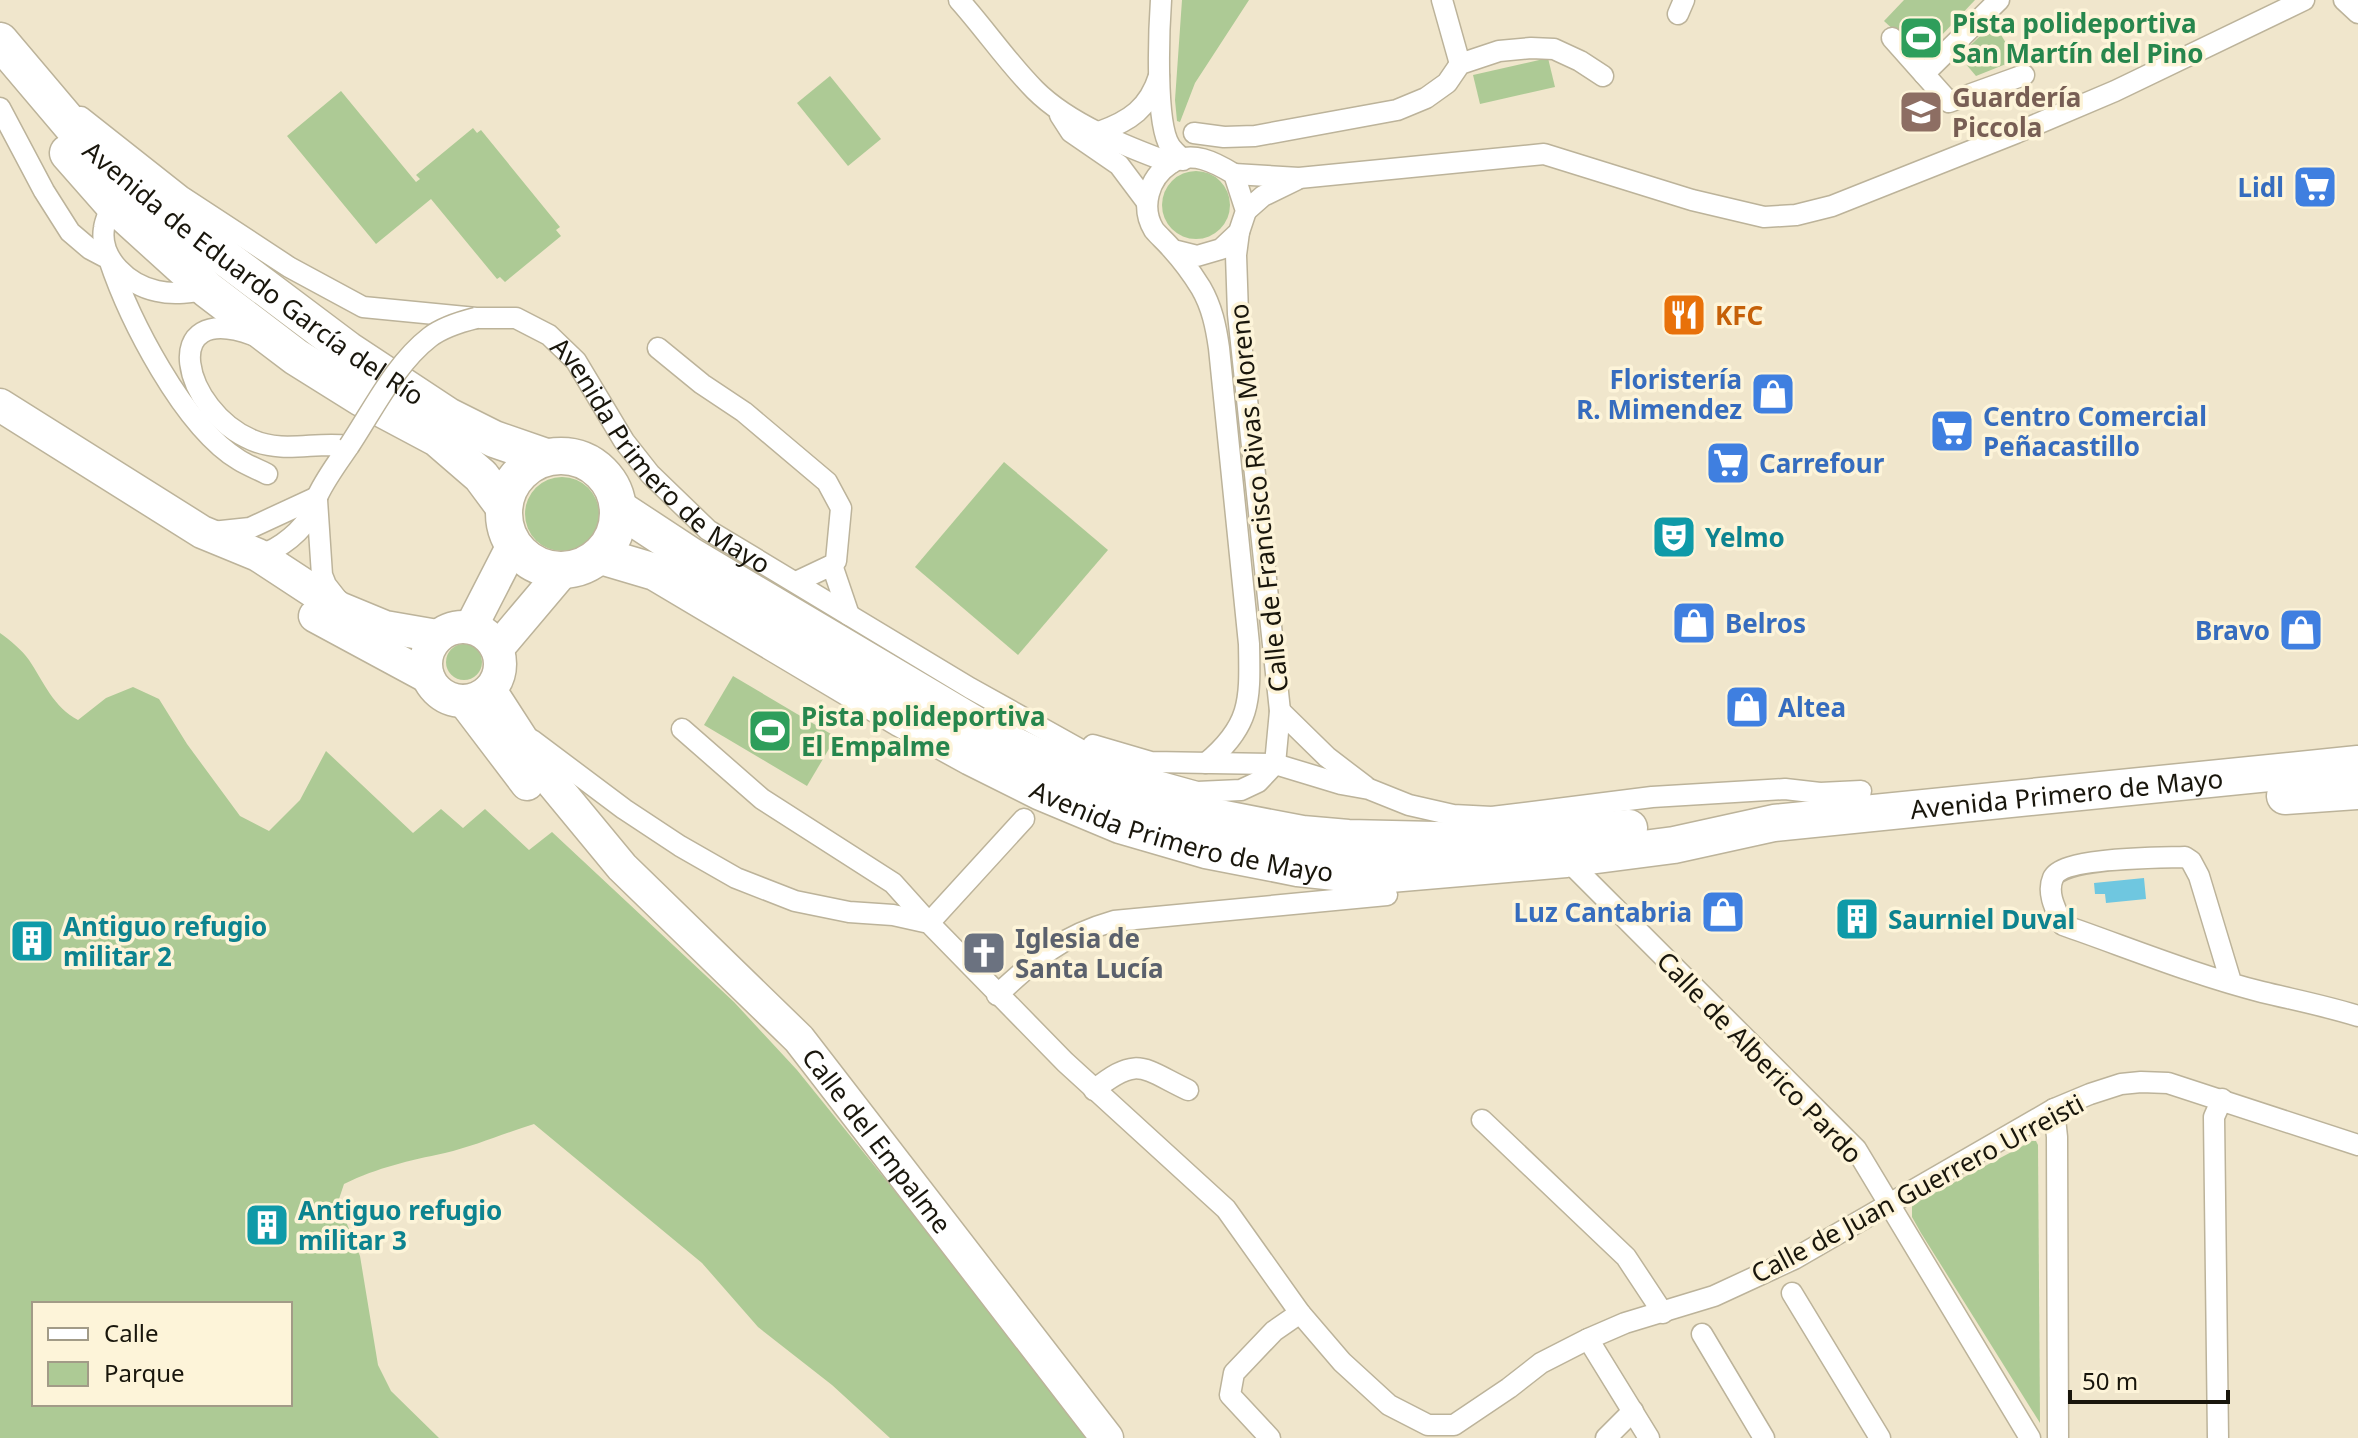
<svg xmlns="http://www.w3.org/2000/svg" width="2358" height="1438" font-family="'Noto Sans',sans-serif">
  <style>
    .green { fill: #adca95; fill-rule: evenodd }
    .water { fill: #6fc7e0 }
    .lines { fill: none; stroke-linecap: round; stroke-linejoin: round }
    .street-casing { stroke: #bcb39a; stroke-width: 23 }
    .primary-casing { stroke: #bcb39a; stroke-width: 35 }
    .highway-casing { stroke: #bcb39a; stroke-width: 39 }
    .street { stroke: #fff; stroke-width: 20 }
    .primary { stroke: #fff; stroke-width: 32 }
    .highway { stroke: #fff; stroke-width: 36 }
    .street-bridge-casing { stroke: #bcb39a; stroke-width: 23; stroke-linecap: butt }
    .street-bridge { stroke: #fff; stroke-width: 20 }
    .labels { text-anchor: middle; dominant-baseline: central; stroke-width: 7; stroke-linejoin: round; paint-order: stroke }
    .leisure-label { font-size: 26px; font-weight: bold; fill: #27864d; stroke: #fdf4d9; text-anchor: start }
    .education-label { font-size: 26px; font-weight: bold; fill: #785e54; stroke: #fdf4d9; text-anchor: start }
    .shop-label { font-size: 26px; font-weight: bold; fill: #366cbe; stroke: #fdf4d9; text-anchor: end }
    .street-label { font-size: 26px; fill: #19160c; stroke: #fdf4d9 }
    .food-label { font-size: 26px; font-weight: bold; fill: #c56008; stroke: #fdf4d9; text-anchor: start }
    .culture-label { font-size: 26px; font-weight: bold; fill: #0d838f; stroke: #fdf4d9; text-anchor: start }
    .worship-label { font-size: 26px; font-weight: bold; fill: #5b616d; stroke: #fdf4d9; text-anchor: start }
  </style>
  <rect width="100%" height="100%" fill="#f0e6cc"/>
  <g class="green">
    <polygon points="1182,0 1249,0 1195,83 1180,122 1177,121 1175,100"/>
    <polygon points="1904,0 1975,0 1922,56 1884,21"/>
    <polygon points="1994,23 2016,60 1976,76 1959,56"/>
    <polygon points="1548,58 1555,87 1480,104 1473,75"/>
    <polygon points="830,76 881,139 848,166 797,103"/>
    <polygon points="341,91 416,182 420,179 416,175 473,128 477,133 481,130 560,227 556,230 561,236 505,282 500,277 497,279 431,199 376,244 287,136"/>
    <circle cx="1196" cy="205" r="34"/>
    <polygon points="1004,462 1108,550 1018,655 915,567"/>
    <circle cx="562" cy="514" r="37"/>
    <path d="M0,633C10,640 22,650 29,660C43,681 54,708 78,720L106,698L133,687L159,699L187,744L240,816L269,831L300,800L326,751L413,833L441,809L463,828L485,809L529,850L552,832L734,1002L797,1070L978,1294L1086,1438H890L832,1385L758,1327L702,1263L534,1124C505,1133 475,1146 445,1153C408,1161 379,1167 344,1184L338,1202L360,1256L378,1365L391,1391L439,1438H0ZM34,1304H290V1404H34Z"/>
    <circle cx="464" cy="662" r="18"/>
    <polygon points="733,676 836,737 807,786 704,725"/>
    <polygon points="2032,1141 2036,1141 2038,1145 2040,1423 1921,1233 1912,1217 1912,1205"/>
  </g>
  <polygon class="water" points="2144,878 2146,899 2106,903 2105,894 2095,894 2094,883"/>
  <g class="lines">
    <g class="street-casing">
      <g id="street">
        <path d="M959,0C985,29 1008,63 1035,90C1069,124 1127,147 1171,163"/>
        <path d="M1161,0C1159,29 1155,123 1170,146C1173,151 1179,155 1183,160"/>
        <polyline points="1442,0 1460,64"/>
        <polyline points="1999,0 1924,74 1949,102 2024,75"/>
        <polyline points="2344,0 2358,13"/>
        <polyline points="1678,14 1684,0"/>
        <polyline points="1892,38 1924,74"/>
        <path d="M0,108L44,191L70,232L90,249L109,259C129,319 183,426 239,460C247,465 257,469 267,474"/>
        <polyline points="1060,115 1071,132 1119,165 1146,201"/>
        <path id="s1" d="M81,117L181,196L289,267L363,307L476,318H516L549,335L576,361L624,441L650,474L708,530L970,688L1099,760L1150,779L1197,792L1241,790L1258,782L1275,764L1280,711L1238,314L1236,255L1239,232"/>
        <path d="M1099,132C1130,121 1149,108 1159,76"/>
        <polyline points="1194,133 1224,137 1255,136 1397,110 1426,98 1447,83 1460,64 1499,51 1531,48 1554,49 1580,61 1603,76"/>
        <polyline points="1234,174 1299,178 1544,154 1692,200 1764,217 1796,215 1832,206 2016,133 2115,91 2304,0"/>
        <path d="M118,201L112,203C110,211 105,220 104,228C99,259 129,285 157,291C174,295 191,292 208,290"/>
        <polyline points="1246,211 1263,196 1296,180"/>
        <path d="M1173,250L1197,256L1221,249L1239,232L1246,211L1234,174C1216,163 1191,149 1170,164C1149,178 1140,207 1154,230C1159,236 1166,242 1171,248C1182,260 1193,275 1201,288C1212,307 1216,327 1219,348L1249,644C1250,699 1252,725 1206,763"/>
        <polyline points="658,348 702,384 744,412 827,482 841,508 836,561 832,565 796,582"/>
        <polyline points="317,500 322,575 326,585 337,599"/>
        <polyline points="212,532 250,528 317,497"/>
        <path d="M250,555C271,557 297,535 308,519C313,512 314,503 318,495C326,478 338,462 349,446C316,441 284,454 252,440C183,411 156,300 253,335"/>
        <polyline points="832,565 849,615"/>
        <polyline points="1280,711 1327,757 1365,786"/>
        <polyline points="682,729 762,799 893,883 929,923 1024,819"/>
        <polyline points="532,740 624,809 680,846 736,878 795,901 849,912 893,915 929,923 1065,1062 1226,1209 1300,1313 1342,1362 1389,1405 1428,1425 1454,1425 1509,1388 1541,1363 1588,1339 1625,1323 1714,1296 1794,1259 2054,1109 2090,1094 2121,1084 2141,1082 2168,1083 2358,1145"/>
        <polyline points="1093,745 1151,762 1275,764 1341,784 1369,789 1409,805 1453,815 1492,817 1652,797 1785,789 1820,793 1861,791"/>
        <polyline points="1566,859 1856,1149 2030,1438"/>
        <path d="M2231,982L2199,876L2191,861L2185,857C2161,858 2062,857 2053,878C2046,894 2057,912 2063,925C2129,948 2195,975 2262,992C2295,1000 2326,1006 2358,1016"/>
        <path d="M997,995C1037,958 1061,936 1114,921L1387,895"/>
        <path d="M1094,1090C1138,1055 1142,1068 1188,1090"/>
        <polyline points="2054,1109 2057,1137 2058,1438"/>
        <polyline points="1482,1120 1626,1257 1663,1313"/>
        <polyline points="1792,1293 1880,1438"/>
        <polyline points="1702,1334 1764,1438"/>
        <polyline points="1588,1339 1649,1438"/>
        <polyline points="1270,1438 1230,1395 1234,1373 1274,1331 1300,1313"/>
        <polyline points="1606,1438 1633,1411"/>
        <polyline points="2218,1438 2214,1117 2222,1099"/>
      </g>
    </g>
    <g class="primary-casing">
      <g id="primary">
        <polyline points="0,405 202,532 258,555 339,608 385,627 437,636"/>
        <polyline points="315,616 428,677"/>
        <polyline points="471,627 513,545"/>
        <circle cx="463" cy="664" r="37"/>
        <polyline points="497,649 562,572"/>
        <path id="s2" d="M490,690L541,769L622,867L799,1039L1107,1438"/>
        <polyline points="464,701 527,784"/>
      </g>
    </g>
    <g class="highway-casing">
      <g id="highway">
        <path id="s3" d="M0,41L93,151L183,226L348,350L448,416L494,439L546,457"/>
        <polyline points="68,153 112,203 208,290 296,357 360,397 437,438 481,476 504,507"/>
        <circle cx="561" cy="513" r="57"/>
        <polyline points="618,508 691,556 991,734 1052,764 1119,790 1219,818 1302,834 1348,838 1479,841 1629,828"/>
        <path id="s4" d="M601,556L655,572L902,719L971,757L1041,792L1120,825L1206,850L1298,868L1345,873L1390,874L1566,859L1674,845L1774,823L2358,764"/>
        <polyline points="2285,796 2358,791"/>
      </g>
    </g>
    <use href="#street" class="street"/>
    <use href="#primary" class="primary"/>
    <use href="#highway" class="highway"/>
    <g class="street-bridge-casing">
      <path id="street-bridge" d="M349,446C373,410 395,364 430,337C443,327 460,322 476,318"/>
    </g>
    <use href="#street-bridge" class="street-bridge"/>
  </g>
  <defs>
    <g id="stadium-square" transform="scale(2.3)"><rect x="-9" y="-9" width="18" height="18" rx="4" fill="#2e9e5b" stroke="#fdf4d9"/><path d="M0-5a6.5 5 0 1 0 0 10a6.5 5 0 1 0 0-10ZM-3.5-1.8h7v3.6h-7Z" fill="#fff"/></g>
    <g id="school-square" transform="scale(2.3)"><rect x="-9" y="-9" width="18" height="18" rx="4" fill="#8d6e63" stroke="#fdf4d9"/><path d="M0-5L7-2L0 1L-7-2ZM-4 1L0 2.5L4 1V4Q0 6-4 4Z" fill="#fff"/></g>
    <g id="supermarket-square" transform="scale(2.3)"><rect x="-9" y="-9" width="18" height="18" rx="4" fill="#3f7fe0" stroke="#fdf4d9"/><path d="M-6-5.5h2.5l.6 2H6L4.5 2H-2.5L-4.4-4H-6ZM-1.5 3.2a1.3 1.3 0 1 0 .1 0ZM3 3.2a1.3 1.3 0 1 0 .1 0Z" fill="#fff"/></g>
    <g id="restaurant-square" transform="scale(2.3)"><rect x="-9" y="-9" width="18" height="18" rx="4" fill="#e8710a" stroke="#fdf4d9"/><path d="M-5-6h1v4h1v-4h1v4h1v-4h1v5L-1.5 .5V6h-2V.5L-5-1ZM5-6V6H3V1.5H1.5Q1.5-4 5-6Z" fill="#fff"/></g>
    <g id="shop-square" transform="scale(2.3)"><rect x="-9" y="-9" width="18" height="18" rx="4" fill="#3f7fe0" stroke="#fdf4d9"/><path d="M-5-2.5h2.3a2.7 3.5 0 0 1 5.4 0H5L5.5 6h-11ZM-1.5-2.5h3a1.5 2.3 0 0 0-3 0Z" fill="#fff"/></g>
    <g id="theatre-square" transform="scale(2.3)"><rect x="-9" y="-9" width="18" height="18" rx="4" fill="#0f9aa8" stroke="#fdf4d9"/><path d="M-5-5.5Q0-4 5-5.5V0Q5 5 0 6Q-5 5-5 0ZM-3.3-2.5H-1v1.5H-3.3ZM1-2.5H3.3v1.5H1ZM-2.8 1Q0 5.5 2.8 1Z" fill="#fff"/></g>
    <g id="building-square" transform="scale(2.3)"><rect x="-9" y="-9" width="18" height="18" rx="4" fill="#0f9aa8" stroke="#fdf4d9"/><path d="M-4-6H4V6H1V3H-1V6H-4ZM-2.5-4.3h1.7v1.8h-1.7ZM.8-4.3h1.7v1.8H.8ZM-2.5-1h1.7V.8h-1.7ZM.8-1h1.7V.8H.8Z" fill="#fff"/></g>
    <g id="church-square" transform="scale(2.3)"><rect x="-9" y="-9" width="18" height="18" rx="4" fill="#6b7280" stroke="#fdf4d9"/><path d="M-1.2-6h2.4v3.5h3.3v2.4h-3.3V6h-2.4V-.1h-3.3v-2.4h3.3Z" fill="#fff"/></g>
  </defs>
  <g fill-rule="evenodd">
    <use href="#stadium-square" x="1921" y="38"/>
    <use href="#school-square" x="1921" y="112"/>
    <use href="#supermarket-square" x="2315" y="187"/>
    <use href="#restaurant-square" x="1684" y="315"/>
    <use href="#shop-square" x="1773" y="394"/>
    <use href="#supermarket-square" x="1952" y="431"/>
    <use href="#supermarket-square" x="1728" y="463"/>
    <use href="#theatre-square" x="1674" y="537"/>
    <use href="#shop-square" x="1694" y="623"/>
    <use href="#shop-square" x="2301" y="630"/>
    <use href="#shop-square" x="1747" y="707"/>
    <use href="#stadium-square" x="770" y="731"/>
    <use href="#shop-square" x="1723" y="912"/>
    <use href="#building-square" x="1857" y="919"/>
    <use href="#building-square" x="32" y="941"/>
    <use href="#church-square" x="984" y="953"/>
    <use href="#building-square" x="267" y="1225"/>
  </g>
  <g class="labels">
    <g class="leisure-label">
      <text x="1952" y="23">Pista polideportiva<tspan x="1952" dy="30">San Martín del Pino</tspan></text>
      <text x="801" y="716">Pista polideportiva<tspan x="801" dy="30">El Empalme</tspan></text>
    </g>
    <g class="education-label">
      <text x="1952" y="97">Guardería<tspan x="1952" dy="30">Piccola</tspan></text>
    </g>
    <g class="shop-label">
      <text x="2284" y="187">Lidl</text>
      <text x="1742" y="379">Floristería<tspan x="1742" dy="30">R. Mimendez</tspan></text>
      <text x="1983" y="416" text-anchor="start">Centro Comercial<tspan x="1983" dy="30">Peñacastillo</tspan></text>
      <text x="1759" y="463" text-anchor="start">Carrefour</text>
      <text x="1725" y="623" text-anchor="start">Belros</text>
      <text x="2270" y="630">Bravo</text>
      <text x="1778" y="707" text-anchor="start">Altea</text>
      <text x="1692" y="912">Luz Cantabria</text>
    </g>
    <g class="street-label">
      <text stroke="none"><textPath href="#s3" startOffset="346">Avenida de Eduardo García del Río</textPath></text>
      <text stroke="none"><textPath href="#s1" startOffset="698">Avenida Primero de Mayo</textPath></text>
      <text transform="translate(1258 498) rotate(-96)">Calle de Francisco Rivas Moreno</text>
      <text stroke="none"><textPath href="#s4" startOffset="1544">Avenida Primero de Mayo</textPath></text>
      <text stroke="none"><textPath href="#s4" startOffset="648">Avenida Primero de Mayo</textPath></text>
      <text transform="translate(1760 1057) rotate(46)">Calle de Alberico Pardo</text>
      <text stroke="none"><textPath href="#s2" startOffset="596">Calle del Empalme</textPath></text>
      <text transform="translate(1917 1188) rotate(-28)">Calle de Juan Guerrero Urreisti</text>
    </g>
    <g class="food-label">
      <text x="1715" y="315">KFC</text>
    </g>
    <g class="culture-label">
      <text x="1705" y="537">Yelmo</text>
      <text x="1888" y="919">Saurniel Duval</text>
      <text x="63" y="926">Antiguo refugio<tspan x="63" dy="30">militar 2</tspan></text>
      <text x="298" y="1210">Antiguo refugio<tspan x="298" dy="30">militar 3</tspan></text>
    </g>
    <g class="worship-label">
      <text x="1015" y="938">Iglesia de<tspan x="1015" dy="30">Santa Lucía</tspan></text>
    </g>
  </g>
  <rect x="32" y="1302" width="260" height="104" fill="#fdf4d9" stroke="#a29b87" stroke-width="2"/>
  <rect x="48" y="1328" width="40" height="12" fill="#ffffff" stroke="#a29b87" stroke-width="2"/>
  <text x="104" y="1342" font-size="24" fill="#19160c">Calle</text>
  <rect x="48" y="1362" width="40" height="24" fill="#adca95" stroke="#a29b87" stroke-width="2"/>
  <text x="104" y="1382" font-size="24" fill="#19160c">Parque</text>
  <path d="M2070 1390v12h158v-12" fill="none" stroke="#19160c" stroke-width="4"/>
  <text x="2082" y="1390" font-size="24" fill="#19160c" stroke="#fdf4d9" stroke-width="6" paint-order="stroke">50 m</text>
</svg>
